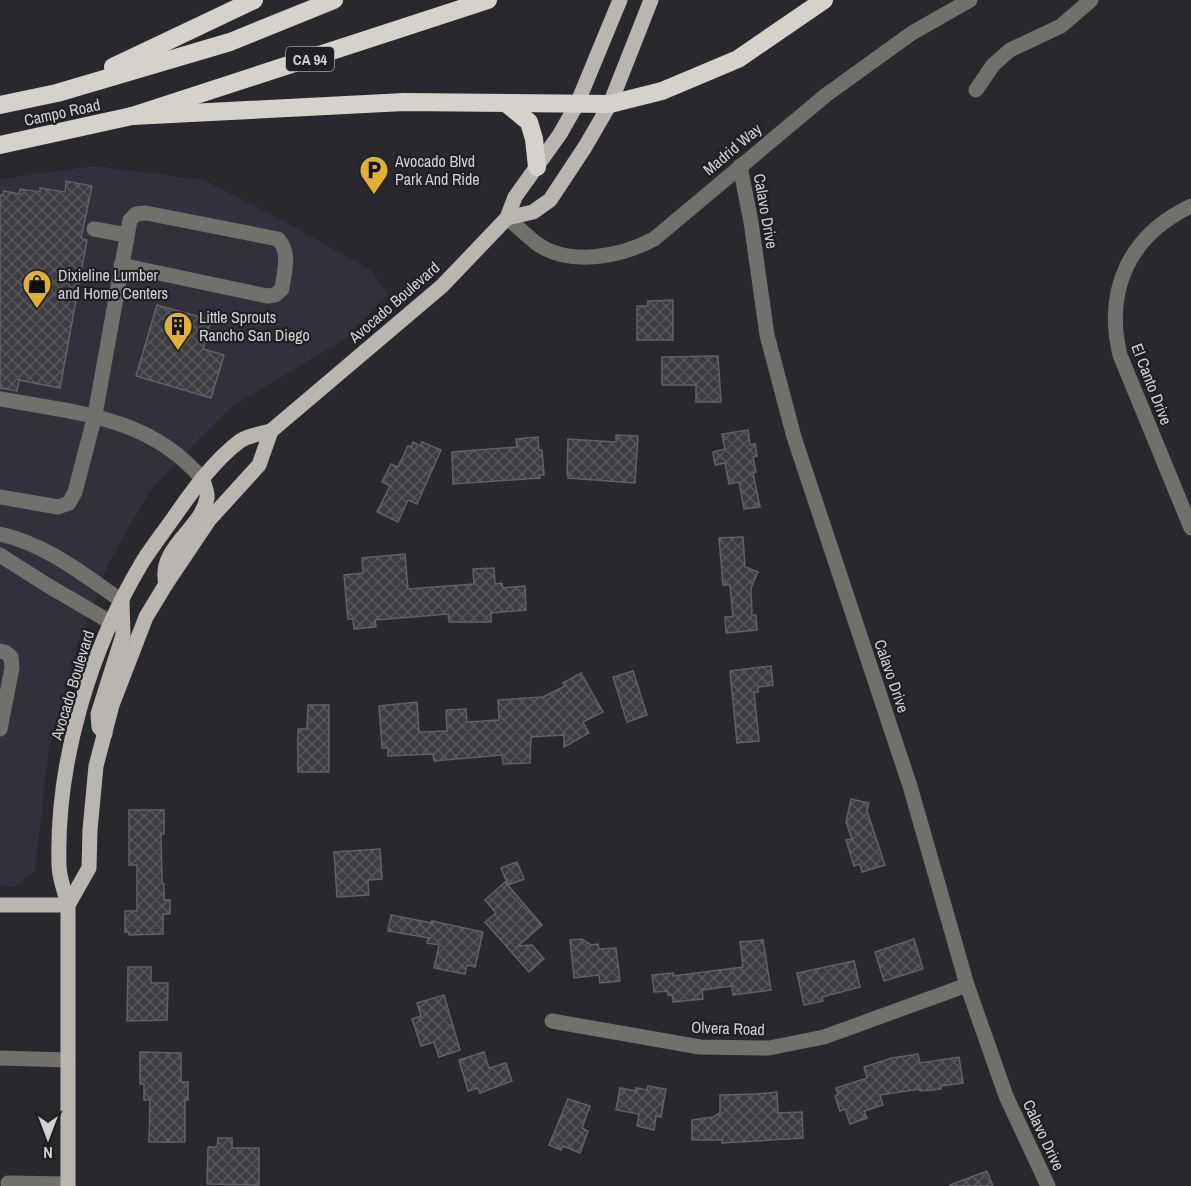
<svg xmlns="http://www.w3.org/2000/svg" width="1191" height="1186" font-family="'Archivo Narrow',sans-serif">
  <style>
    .built { fill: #32303a }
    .building { fill: url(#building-cross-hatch); stroke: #626167; stroke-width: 1.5 }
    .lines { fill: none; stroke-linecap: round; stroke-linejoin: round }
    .minor { stroke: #71706d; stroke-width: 15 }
    .major { stroke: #b9b6b1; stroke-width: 15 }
    .highway { stroke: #d5d2cc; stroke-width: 18 }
    .labels { text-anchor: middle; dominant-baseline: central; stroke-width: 4.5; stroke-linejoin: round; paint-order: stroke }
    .shield { fill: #201f23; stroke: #9d9c9f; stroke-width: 1.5 }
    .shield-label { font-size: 15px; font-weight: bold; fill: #d2d1d4 }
    .street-label { font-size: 16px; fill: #d2d1d4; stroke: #201f23 }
    .poi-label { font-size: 16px; fill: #d2d1d4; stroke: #201f23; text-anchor: start }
  </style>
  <defs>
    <pattern id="building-cross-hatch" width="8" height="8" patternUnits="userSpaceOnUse" patternTransform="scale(1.5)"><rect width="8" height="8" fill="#3d3c41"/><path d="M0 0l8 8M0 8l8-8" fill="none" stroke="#58575c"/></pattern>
  </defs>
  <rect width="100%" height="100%" fill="#29282d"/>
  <polygon class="built" points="95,166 203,180 280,219 372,271 388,294 344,340 231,407 151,489 109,562 77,647 49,748 35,871 15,887 0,886 0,179"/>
  <g class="building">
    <polygon points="66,181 92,186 81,238 87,240 60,388 19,380 17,391 0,388 0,195 3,195 4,191 19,194 20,189 40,192 40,188 65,192"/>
    <polygon points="673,300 673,340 637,340 637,306 648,306 648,301"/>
    <polygon points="157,305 211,320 203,349 224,355 211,398 136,376"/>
    <polygon points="718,356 721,402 696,402 696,385 662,385 662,357"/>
    <polygon points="748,430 750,445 755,444 757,456 753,457 756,472 753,473 760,507 744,509 739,482 729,484 725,463 715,465 713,452 725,449 722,434"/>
    <polygon points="616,435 638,436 635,483 568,478 568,473 567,474 568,439 616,442"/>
    <polygon points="538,437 539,450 542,450 544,475 539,475 540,478 453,484 452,452 517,447 516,439"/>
    <polygon points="413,442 420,446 422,442 441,450 417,504 408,500 398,522 377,512 390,486 382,482 391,464 398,467 408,446 411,447"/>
    <polygon points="743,537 745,567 758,572 751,588 752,615 756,615 757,630 726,633 725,617 733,617 730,585 723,585 719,538"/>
    <polygon points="405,554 408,589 474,584 473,569 494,568 495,584 502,583 503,588 525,586 526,610 491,613 491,622 449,622 448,614 375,620 376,627 354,629 353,619 348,619 344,575 363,573 362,558"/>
    <polygon points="771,666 773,685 758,687 758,692 754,692 759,741 737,743 730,671"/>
    <polygon points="633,671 647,715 627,722 613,677"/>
    <polygon points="581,673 603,712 583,722 589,733 564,747 564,735 531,737 530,763 503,764 502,755 434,761 433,754 388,756 388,748 382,748 379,706 417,702 419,732 447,731 446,710 466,709 467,722 499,720 498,700 543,697 565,686 563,683"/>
    <polygon points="308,705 329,705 329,772 298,772 298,729 307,729"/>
    <polygon points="851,799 869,803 867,811 885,865 862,872 860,864 854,866 846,840 852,839 846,822"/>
    <polygon points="129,810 164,810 164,834 161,834 162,883 164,884 164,900 170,900 170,914 163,914 163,934 129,935 129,932 125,932 125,911 137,911 137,865 129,865"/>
    <polygon points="380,849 382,879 368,880 369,895 337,897 334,852"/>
    <polygon points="517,862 524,879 508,885 501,868"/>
    <polygon points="505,882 542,925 518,946 532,945 544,959 529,972 485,922 496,913 485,900"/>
    <polygon points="391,915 432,923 432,921 483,932 475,967 467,965 465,974 434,968 439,945 427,943 429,938 388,931"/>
    <polygon points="582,939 591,945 598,944 599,949 616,948 620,981 600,983 599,975 574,978 570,940"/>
    <polygon points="914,939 923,969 884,981 875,952"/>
    <polygon points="763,940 771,990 733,995 732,986 702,990 703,999 673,1002 672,995 668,995 668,991 654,992 652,975 673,973 673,976 743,967 740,942"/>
    <polygon points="854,961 860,987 822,997 823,1001 804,1005 797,973"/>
    <polygon points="128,967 151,967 151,983 168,983 167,1020 127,1021"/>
    <polygon points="444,995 460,1050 439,1057 434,1042 421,1046 412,1019 421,1016 417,1003"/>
    <polygon points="140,1052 181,1053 181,1082 188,1082 188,1100 185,1100 185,1142 149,1142 150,1100 144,1100 144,1084 140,1084"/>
    <polygon points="484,1052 489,1068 506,1063 512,1081 480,1093 478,1088 468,1091 459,1060"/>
    <polygon points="918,1054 920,1063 959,1057 963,1083 941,1086 941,1089 920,1091 920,1089 880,1095 883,1105 864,1111 867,1118 850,1124 845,1109 840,1111 835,1096 838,1095 836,1088 867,1078 864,1067 892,1058"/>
    <polygon points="648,1086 666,1089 661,1117 656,1116 654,1130 637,1126 639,1114 616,1110 620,1088 636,1091 636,1088 647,1090"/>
    <polygon points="777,1092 778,1113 802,1112 803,1138 722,1143 722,1140 692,1140 692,1120 713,1117 720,1113 720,1095 756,1094"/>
    <polygon points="568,1099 590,1106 582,1128 588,1131 580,1153 563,1146 561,1150 549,1145"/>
    <polygon points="218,1138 232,1138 232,1148 259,1148 259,1185 207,1184 208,1147 217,1147"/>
    <polygon points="987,1171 993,1186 950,1186 950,1185"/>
  </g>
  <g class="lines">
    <g class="minor">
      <polyline points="976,90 993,65 1010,50 1061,26 1091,0"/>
      <polyline points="740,166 751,222 767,335 794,437 910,786 967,985 1006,1096 1048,1186"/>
      <path d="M1191,206C1130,235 1104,289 1120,355L1191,528"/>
      <path d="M507,218C517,226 526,235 536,243C569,267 620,257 654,239L826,95L912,33L970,0"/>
      <polyline points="94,229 127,235"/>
      <path d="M0,399C76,413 150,416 203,480"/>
      <path d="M0,497L58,507L69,503L75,492L95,415L130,220L136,214L146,213L278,239C291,253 284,271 282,289L275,295L267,296L121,265"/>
      <path d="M0,534C46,544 84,575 122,601"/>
      <polyline points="0,555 47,585 112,623"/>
      <polyline points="0,651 5,652 11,657 12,668 0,729"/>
      <polyline points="552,1021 700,1047 769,1048 824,1037 967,985"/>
      <polyline points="0,1058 68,1060"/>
      <polyline points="8,1183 68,1184"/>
    </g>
    <g class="major">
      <polyline points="507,218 533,212 550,200 585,147 610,104 651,0"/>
      <path d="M166,584C157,548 201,530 207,498C208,492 204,485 203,480"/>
      <polyline points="105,734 99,727 98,714 123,635 122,601"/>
      <polyline points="0,905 68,905"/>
      <polyline points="68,905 89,868 90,830 96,766 112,705 146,617 166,584 209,520 259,465 271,431"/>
      <path d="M68,1186V905C65,892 59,878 59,865C56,762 90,649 143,561C152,547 162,534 172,520C191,493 213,461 240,441C248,435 261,434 271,431L442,286L507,218L515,197L560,134L577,104L620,0"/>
    </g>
    <g class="highway">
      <polyline points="113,67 254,0"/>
      <polyline points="507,104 529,122 534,139 537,167"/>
      <polyline points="0,105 57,93 230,42 334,0"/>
      <polyline points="132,116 404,102 610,104 662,91 738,59 824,0"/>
      <polyline points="0,145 132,116 488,0"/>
    </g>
  </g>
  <defs>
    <g id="parking-pin" transform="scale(1.5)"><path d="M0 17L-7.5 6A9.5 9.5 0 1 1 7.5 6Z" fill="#e0b034" stroke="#201f23"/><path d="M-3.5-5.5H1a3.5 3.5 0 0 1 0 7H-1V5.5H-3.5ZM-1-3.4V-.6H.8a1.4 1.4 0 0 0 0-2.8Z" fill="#111"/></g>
    <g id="shop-pin" transform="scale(1.5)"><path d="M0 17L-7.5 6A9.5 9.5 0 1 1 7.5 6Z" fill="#e0b034" stroke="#201f23"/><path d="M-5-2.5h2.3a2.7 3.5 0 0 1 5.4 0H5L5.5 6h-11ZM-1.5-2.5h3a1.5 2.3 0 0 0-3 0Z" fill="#111"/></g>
    <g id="building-pin" transform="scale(1.5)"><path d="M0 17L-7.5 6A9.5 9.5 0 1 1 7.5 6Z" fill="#e0b034" stroke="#201f23"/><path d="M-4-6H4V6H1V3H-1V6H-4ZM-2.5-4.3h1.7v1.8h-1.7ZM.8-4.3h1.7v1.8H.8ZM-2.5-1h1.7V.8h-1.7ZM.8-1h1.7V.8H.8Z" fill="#111"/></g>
  </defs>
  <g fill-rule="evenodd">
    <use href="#parking-pin" x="374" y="170"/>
    <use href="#shop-pin" x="37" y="284"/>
    <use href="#building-pin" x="178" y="326"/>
  </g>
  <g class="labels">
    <rect class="shield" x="286" y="47" width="48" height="24" rx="4.5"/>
    <g class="shield-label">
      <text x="310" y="59">CA 94</text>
    </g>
    <g class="street-label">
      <text transform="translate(62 112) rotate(-12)">Campo Road</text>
      <text transform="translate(732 149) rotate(-40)">Madrid Way</text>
      <text transform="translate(766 211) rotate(80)">Calavo Drive</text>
      <text transform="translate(394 302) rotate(-41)">Avocado Boulevard</text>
      <text transform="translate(1152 384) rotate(69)">El Canto Drive</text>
      <text transform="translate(892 676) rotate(71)">Calavo Drive</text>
      <text transform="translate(72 685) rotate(-73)">Avocado Boulevard</text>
      <text transform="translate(728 1028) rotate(2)">Olvera Road</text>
      <text transform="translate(1044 1135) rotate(65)">Calavo Drive</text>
    </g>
    <g class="poi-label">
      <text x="395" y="161">Avocado Blvd<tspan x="395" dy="18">Park And Ride</tspan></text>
      <text x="58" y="275">Dixieline Lumber<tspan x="58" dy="18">and Home Centers</tspan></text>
      <text x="199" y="317">Little Sprouts<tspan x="199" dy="18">Rancho San Diego</tspan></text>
    </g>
  </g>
  <g transform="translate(48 1138) rotate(180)" stroke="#201f23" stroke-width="4.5" paint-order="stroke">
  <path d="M0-4.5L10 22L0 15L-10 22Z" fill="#d2d1d4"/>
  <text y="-9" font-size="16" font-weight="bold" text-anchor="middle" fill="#d2d1d4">N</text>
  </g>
</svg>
